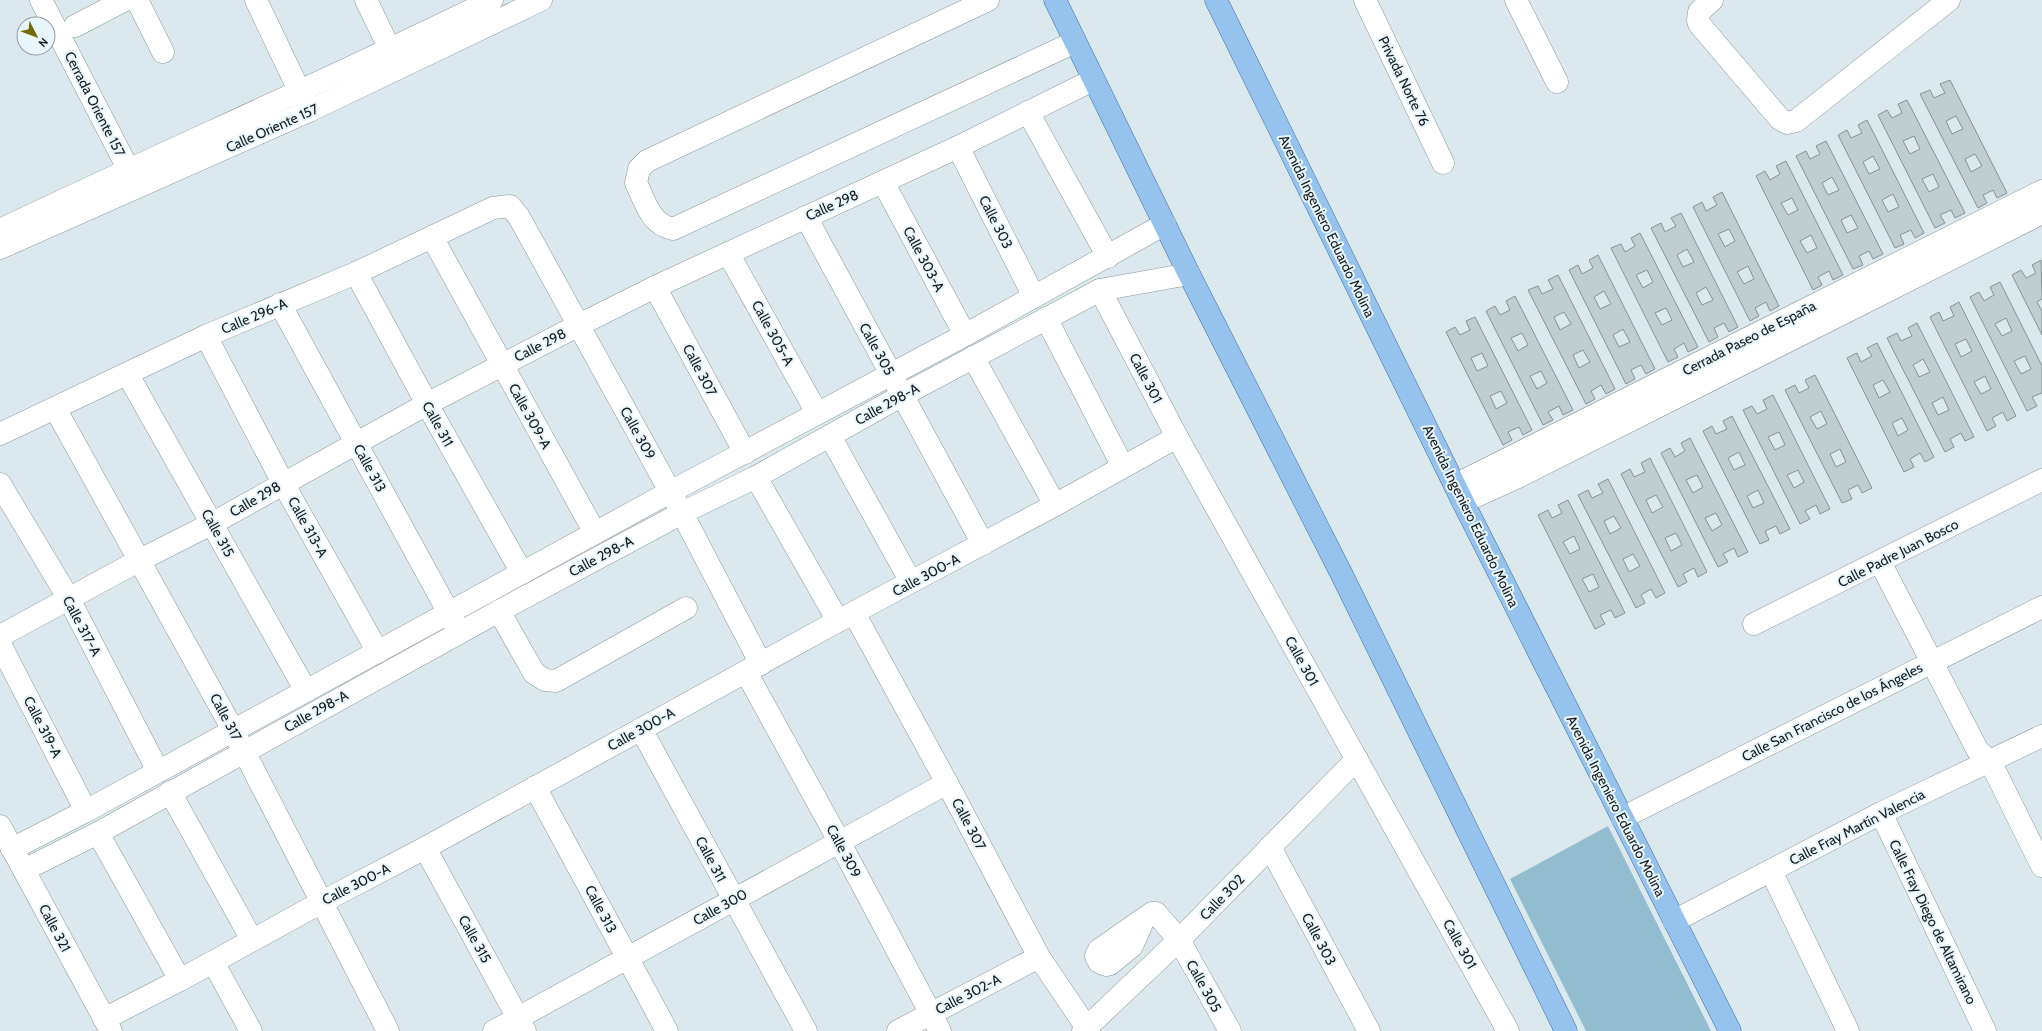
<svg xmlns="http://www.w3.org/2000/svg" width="2042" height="1031" font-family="Cabin,sans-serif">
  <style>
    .green { fill: #92bdce }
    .building { fill: #bfcecf; stroke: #839293; fill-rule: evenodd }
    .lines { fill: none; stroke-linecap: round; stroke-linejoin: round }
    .minor-casing { stroke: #8a979c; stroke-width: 23 }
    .major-casing { stroke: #3b6e9d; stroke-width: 23 }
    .minor { stroke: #fff; stroke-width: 22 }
    .major { stroke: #96c3ee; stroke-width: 22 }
    .labels { text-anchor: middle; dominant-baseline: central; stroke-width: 4; stroke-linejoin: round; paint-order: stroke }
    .street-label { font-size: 14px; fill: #151a1c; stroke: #e8f6fc }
  </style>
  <rect width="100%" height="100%" fill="#dbe9ef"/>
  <polygon class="green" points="1608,826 1711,1031 1586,1031 1510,879"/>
  <g class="building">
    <path d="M1950,80L2007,193L1997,198L1993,190L1983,195L1987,203L1978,208L1920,94L1930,90L1934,98L1945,93L1940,84ZM1956,116L1963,129L1952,134L1946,121ZM1975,154L1982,166L1971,172L1965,159Z"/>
    <path d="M1907,100L1965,213L1955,218L1951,210L1940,215L1945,223L1935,228L1878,115L1887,110L1892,118L1902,113L1898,104ZM1914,136L1920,149L1910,154L1903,141ZM1933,174L1939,187L1929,192L1922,179Z"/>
    <path d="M1867,120L1924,233L1915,238L1911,230L1900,235L1904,244L1895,248L1838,135L1847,130L1851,138L1862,133L1858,125ZM1873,156L1880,169L1869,174L1863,162ZM1893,194L1899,207L1888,212L1882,200Z"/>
    <path d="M1826,141L1883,254L1873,259L1869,251L1859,256L1863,265L1853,269L1796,156L1806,151L1810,159L1820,154L1816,146ZM1832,177L1839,190L1828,195L1822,183ZM1851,215L1858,228L1847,233L1841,220Z"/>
    <path d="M1786,161L1843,275L1833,280L1829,271L1818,277L1822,285L1813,290L1756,176L1765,171L1770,180L1780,174L1776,166ZM1792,198L1798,210L1788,215L1781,203ZM1811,235L1817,248L1807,253L1800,241Z"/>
    <path d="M1722,192L1779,306L1770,311L1766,302L1755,308L1759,316L1750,321L1693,207L1702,202L1706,211L1717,205L1713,197ZM1729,229L1735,241L1725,247L1718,234ZM1748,266L1754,279L1744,284L1737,272Z"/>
    <path d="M1681,213L1738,327L1729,332L1724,323L1714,328L1718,337L1709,342L1651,228L1661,223L1665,232L1676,226L1671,218ZM1687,249L1694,262L1683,267L1677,255ZM1706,287L1713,300L1702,305L1696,293Z"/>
    <path d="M1640,233L1698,347L1688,352L1684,343L1674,349L1678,357L1668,362L1611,248L1621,244L1625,252L1635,246L1631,238ZM1647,270L1653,282L1643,288L1636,275ZM1666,308L1672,320L1662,325L1655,313Z"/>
    <path d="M1598,255L1655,369L1646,374L1641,365L1631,370L1635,379L1626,384L1569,270L1578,265L1582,274L1593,268L1589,260ZM1604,291L1611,304L1600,309L1594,297ZM1623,329L1630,342L1619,347L1613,335Z"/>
    <polygon points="2041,260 2042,299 2037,302 2042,311 2042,335 2012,275 2021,270 2026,278 2036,273 2032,265"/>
    <path d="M1558,275L1615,389L1606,394L1601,385L1591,391L1595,399L1586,404L1528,290L1538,286L1542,294L1553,289L1548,280ZM1564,312L1571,324L1560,330L1554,317ZM1583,350L1590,362L1579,368L1573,355Z"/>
    <path d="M2000,282L2042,366V393L2032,397L2037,406L2027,411L1970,297L1979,292L1984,301L1994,295L1990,287ZM2006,318L2012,331L2002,336L1995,324ZM2025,356L2031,369L2021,374L2014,361Z"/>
    <path d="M1515,296L1573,410L1563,415L1559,406L1548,412L1553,420L1543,425L1486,311L1495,306L1500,315L1510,310L1506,301ZM1522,333L1528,345L1518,351L1511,338ZM1541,371L1547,383L1537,389L1530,376Z"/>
    <path d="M1959,302L2016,416L2007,421L2003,412L1992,418L1996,426L1987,431L1930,317L1939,312L1943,321L1954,316L1950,307ZM1966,339L1972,351L1961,357L1955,344ZM1985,376L1991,389L1981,394L1974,382Z"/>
    <path d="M1475,317L1532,430L1523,435L1519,427L1508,432L1512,440L1503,445L1446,332L1455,327L1460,335L1470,330L1466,321ZM1482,353L1488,366L1477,371L1471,358ZM1501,391L1507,403L1496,409L1490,396Z"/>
    <path d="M1917,323L1974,437L1965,441L1961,433L1950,439L1954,447L1945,452L1887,338L1897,333L1901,341L1912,336L1908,328ZM1923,359L1930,372L1919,377L1913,365ZM1943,397L1949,410L1938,415L1932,403Z"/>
    <path d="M1877,343L1934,457L1925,462L1920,453L1910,459L1914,467L1904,472L1847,358L1857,353L1861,362L1872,356L1867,348ZM1883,380L1890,392L1879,398L1873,385ZM1902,418L1908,430L1898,436L1892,423Z"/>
    <path d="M1815,375L1872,488L1862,493L1858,485L1848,490L1852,499L1842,503L1785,390L1795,385L1799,393L1809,388L1805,380ZM1821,411L1827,424L1817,429L1810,417ZM1840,449L1846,462L1836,467L1830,454Z"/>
    <path d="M1773,395L1830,509L1820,514L1816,505L1805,511L1810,519L1800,524L1743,410L1752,406L1757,414L1767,409L1763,400ZM1779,432L1785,445L1775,450L1768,437ZM1798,470L1804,482L1794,488L1787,475Z"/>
    <path d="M1732,416L1790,529L1780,534L1776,526L1765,531L1769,540L1760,544L1703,431L1712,426L1716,434L1727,429L1723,421ZM1739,452L1745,465L1734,470L1728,458ZM1758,490L1764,503L1753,508L1747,496Z"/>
    <path d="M1690,438L1748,552L1738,557L1734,548L1723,554L1728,562L1718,567L1661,453L1670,448L1675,457L1685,451L1681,443ZM1697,475L1703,487L1693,493L1686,480ZM1716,513L1722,525L1712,531L1705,518Z"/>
    <path d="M1650,458L1707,572L1698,577L1694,568L1683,574L1687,582L1678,587L1621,474L1630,469L1634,477L1645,472L1641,463ZM1656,495L1663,507L1652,513L1646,500ZM1676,533L1682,545L1671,551L1665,538Z"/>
    <path d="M1608,479L1665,593L1656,598L1651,589L1641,595L1645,603L1636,608L1578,495L1588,490L1592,498L1603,493L1598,484ZM1614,516L1621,528L1610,534L1604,521ZM1633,554L1640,566L1629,572L1623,559Z"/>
    <path d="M1568,500L1625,613L1615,618L1611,610L1600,615L1605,624L1595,629L1538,515L1548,510L1552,518L1562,513L1558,505ZM1574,536L1580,549L1570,554L1563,542ZM1593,574L1599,587L1589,592L1582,579Z"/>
  </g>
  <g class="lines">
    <g class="minor-casing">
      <g id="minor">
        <polyline points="41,0 135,182"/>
        <polyline points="137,0 163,52"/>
        <polyline points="256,0 306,105"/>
        <polyline points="366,0 396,62"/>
        <path d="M988,0L647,161L639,169L636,183C646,203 650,224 673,229L1075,42"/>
        <polyline points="1365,0 1443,163"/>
        <polyline points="1516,0 1557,82"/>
        <polyline points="1712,0 1699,12 1698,21 1700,25 1780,119 1787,123 1796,121 1949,0"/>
        <polyline points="75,26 125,0"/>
        <polyline points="1028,112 1108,257"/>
        <polyline points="958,147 1034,297"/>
        <polyline points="883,182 965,335"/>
        <polyline points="806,217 983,544"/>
        <path d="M0,230C164,152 329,80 492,0"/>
        <polyline points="432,237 595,533"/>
        <polyline points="0,248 309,111 541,0"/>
        <polyline points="728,253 817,413"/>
        <polyline points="356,273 427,404 522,573"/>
        <polyline points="655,287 745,453"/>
        <polyline points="1100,290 1177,437 1508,1031"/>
        <polyline points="280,304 456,626"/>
        <polyline points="1046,318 1123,467"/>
        <polyline points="206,336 283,483 378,652"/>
        <polyline points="973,357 1055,505"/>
        <polyline points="128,375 306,691"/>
        <polyline points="55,408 233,730 388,1031"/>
        <polyline points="0,434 206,336 356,273 493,208 510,206 519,217 682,513 761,664"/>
        <polyline points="830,436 911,582"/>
        <polyline points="756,477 838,621"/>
        <polyline points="0,484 69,599 158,771"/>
        <polyline points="1455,485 2042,191"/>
        <polyline points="1463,502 1518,477 2042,213"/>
        <polyline points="1880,562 1978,751 1990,761 2042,866"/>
        <polyline points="499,611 534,673 545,680 556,681 686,608"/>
        <polyline points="854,613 947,783 1039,957 1089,1031"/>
        <polyline points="1754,624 2042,480"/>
        <polyline points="0,636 140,560 213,523 427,404 579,325 655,287 958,147 1093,80"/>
        <polyline points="0,644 86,811"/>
        <polyline points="746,672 839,841 940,1031"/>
        <polyline points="641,729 806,1031"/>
        <polyline points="535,787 667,1031"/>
        <polyline points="170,792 252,940"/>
        <polyline points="1881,813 1985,1031"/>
        <polyline points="1622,818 2042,607"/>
        <polyline points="0,826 111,1031"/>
        <polyline points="98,833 180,980"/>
        <polyline points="1270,847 1369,1031"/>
        <polyline points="425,848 525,1031"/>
        <polyline points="12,849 86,811 670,492 965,335 1165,224"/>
        <polyline points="24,870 98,833 499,611 682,513 756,477 903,395 1100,290 1189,274"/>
        <polyline points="1771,871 1848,1031"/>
        <polyline points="1143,921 1132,946 1110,964 1106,965 1099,962 1096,956 1099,950 1152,913 1156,913 1179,940 1230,1031"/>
        <polyline points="1674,921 1881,813 2042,736"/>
        <polyline points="213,962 251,1031"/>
        <polyline points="104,1019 180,980 322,902 425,848 838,621 1055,505 1177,437"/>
        <polyline points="494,1031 947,783"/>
        <polyline points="898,1031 1039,957"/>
        <polyline points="1083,1031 1179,940 1357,759"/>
      </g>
    </g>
    <g class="major-casing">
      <g id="major">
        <polyline points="1055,0 1189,274 1342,575 1566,1031"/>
        <polyline points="1216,0 1463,502 1730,1031"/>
      </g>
    </g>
    <use href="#minor" class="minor"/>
    <use href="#major" class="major"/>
  </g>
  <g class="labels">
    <g class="street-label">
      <text transform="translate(1404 81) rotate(64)">Privada Norte 76</text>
      <text transform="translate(95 104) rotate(63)">Cerrada Oriente 157</text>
      <text transform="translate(272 128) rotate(-24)">Calle Oriente 157</text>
      <text transform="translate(832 205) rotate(-24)">Calle 298</text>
      <text transform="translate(996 222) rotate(63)">Calle 303</text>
      <text transform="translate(1327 226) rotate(64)">Avenida Ingeniero Eduardo Molina</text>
      <text transform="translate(924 259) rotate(62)">Calle 303-A</text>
      <text transform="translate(254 316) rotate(-23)">Calle 296-A</text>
      <text transform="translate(773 333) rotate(61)">Calle 305-A</text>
      <text transform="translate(1749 338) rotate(-27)">Cerrada Paseo de España</text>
      <text transform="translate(540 345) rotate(-27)">Calle 298</text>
      <text transform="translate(877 349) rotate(61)">Calle 305</text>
      <text transform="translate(700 370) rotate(62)">Calle 307</text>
      <text transform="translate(1146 378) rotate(62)">Calle 301</text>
      <text transform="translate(887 404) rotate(-29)">Calle 298-A</text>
      <text transform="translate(530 416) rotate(61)">Calle 309-A</text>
      <text transform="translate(438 424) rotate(61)">Calle 311</text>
      <text transform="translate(638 433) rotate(61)">Calle 309</text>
      <text transform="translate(370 468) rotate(61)">Calle 313</text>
      <text transform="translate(255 499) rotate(-30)">Calle 298</text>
      <text transform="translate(1471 516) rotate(64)">Avenida Ingeniero Eduardo Molina</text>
      <text transform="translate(308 527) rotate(61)">Calle 313-A</text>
      <text transform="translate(218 533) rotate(61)">Calle 315</text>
      <text transform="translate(1898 553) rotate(-27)">Calle Padre Juan Bosco</text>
      <text transform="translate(601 556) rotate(-28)">Calle 298-A</text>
      <text transform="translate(926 575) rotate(-28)">Calle 300-A</text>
      <text transform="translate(82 626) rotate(62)">Calle 317-A</text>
      <text transform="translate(1302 661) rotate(61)">Calle 301</text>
      <text transform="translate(316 711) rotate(-29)">Calle 298-A</text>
      <text transform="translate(1832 712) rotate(-27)">Calle San Francisco de los Ángeles</text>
      <text transform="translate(226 717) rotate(62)">Calle 317</text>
      <text transform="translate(43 727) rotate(63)">Calle 319-A</text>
      <text transform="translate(641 729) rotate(-29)">Calle 300-A</text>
      <text transform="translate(1616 806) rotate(63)">Avenida Ingeniero Eduardo Molina</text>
      <text transform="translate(969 824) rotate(62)">Calle 307</text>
      <text transform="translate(1857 827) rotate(-27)">Calle Fray Martín Valencia</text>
      <text transform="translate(844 851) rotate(62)">Calle 309</text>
      <text transform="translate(711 859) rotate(62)">Calle 311</text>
      <text transform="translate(356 884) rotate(-27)">Calle 300-A</text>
      <text transform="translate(1222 897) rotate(-46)">Calle 302</text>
      <text transform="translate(720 907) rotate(-29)">Calle 300</text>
      <text transform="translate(601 909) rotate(62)">Calle 313</text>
      <text transform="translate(1933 922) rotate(64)">Calle Fray Diego de Altamirano</text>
      <text transform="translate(55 928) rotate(62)">Calle 321</text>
      <text transform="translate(475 939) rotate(61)">Calle 315</text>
      <text transform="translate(1319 939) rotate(62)">Calle 303</text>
      <text transform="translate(1460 944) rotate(61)">Calle 301</text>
      <text transform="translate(1204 986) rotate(61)">Calle 305</text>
      <text transform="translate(968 994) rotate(-27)">Calle 302-A</text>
    </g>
  </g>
  <g transform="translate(36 36) rotate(132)"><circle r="19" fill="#e8f6fc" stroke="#949ea2"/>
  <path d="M0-3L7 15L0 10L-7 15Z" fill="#726a03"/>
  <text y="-6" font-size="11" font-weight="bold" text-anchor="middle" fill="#151a1c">N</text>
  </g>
</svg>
